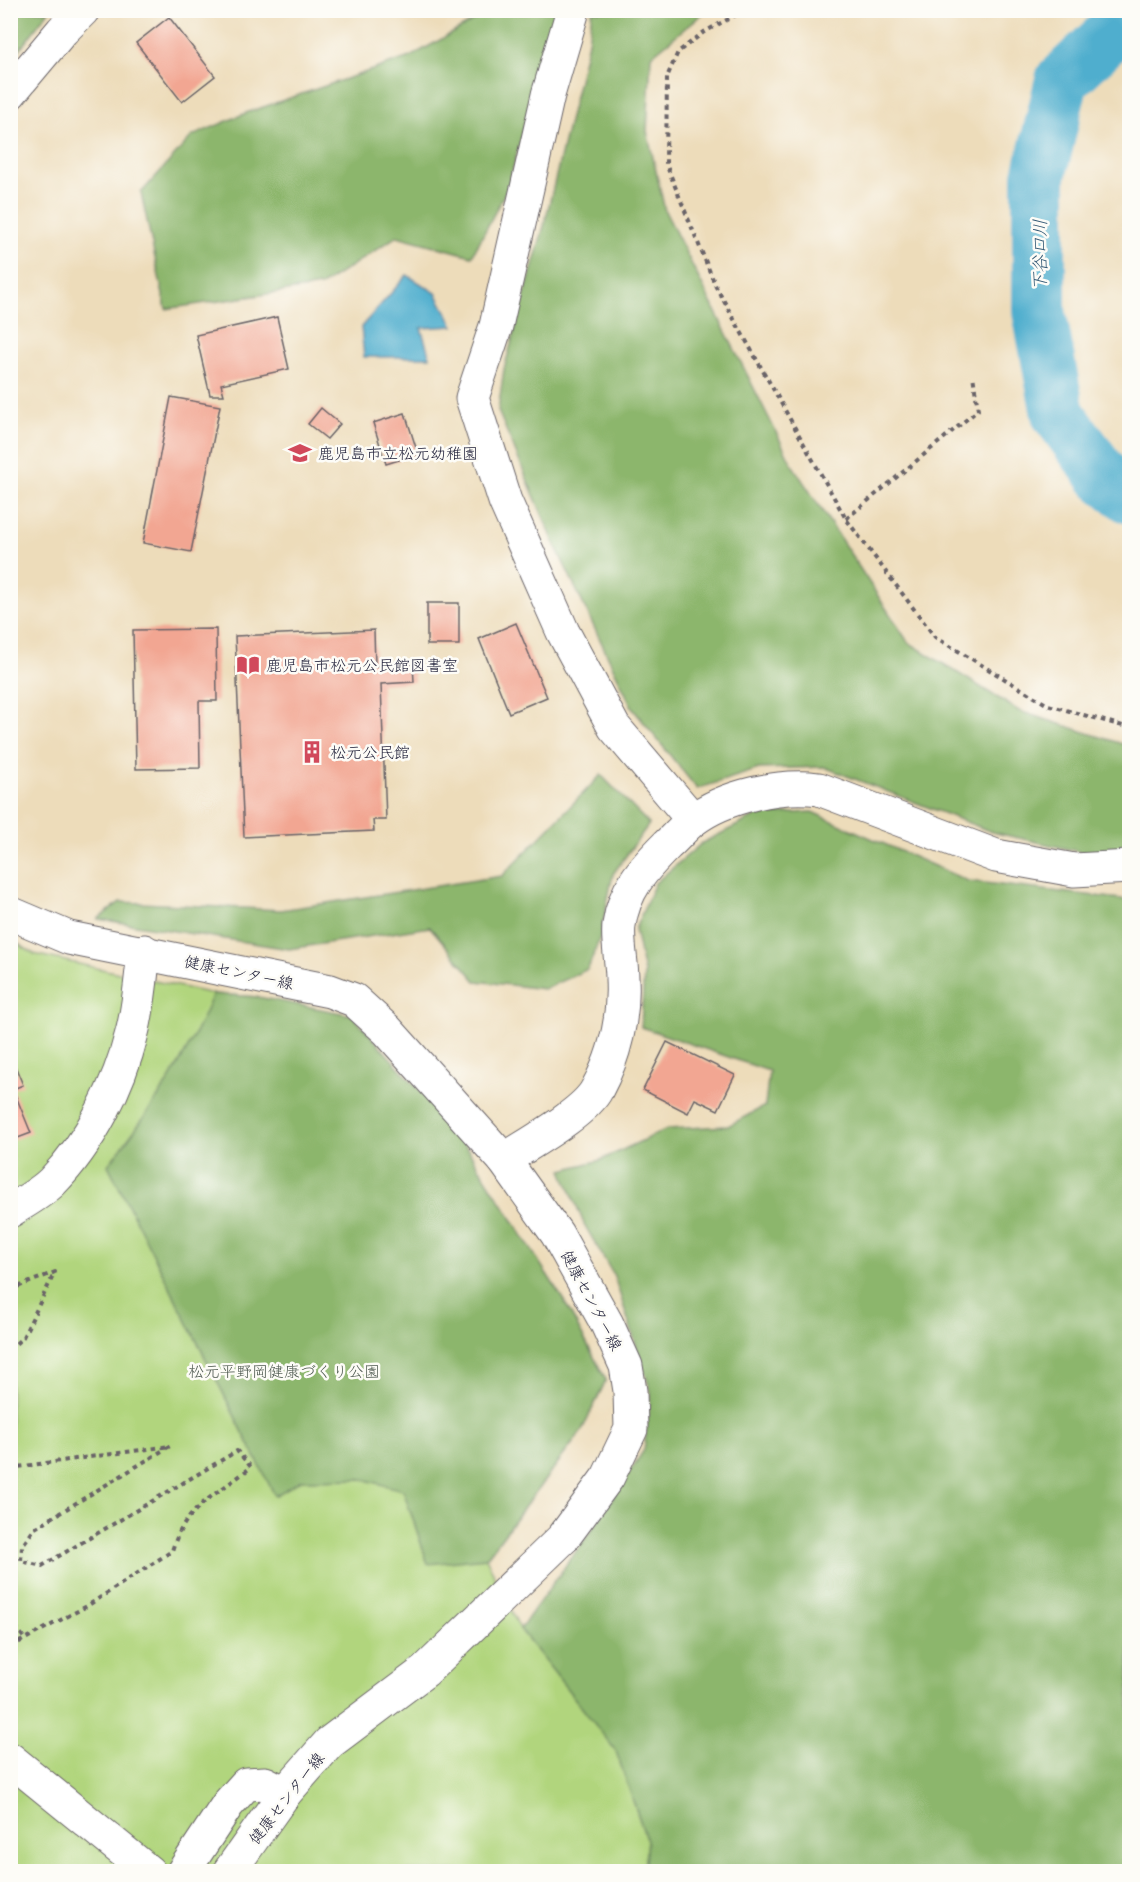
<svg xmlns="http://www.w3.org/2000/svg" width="1140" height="1882" font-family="Delius,'Klee One',sans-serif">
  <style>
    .green { fill: #b1d57d; stroke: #6a7c5c; stroke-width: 1.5 }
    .forest { fill: #8cb66c; stroke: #576c54; stroke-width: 1.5 }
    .water { fill: #50aece; stroke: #396884; stroke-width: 1.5 }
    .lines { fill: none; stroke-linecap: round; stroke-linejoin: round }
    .river { stroke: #50aece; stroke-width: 54 }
    .building { fill: #f2a692 }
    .minor-casing { stroke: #696367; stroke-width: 35 }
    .path { stroke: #696367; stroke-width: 4; stroke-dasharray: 4.5 4.5; stroke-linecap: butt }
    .minor { stroke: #fff; stroke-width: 33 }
    .labels { text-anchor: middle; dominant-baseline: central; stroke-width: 5; stroke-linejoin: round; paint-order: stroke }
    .poi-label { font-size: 16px; fill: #22223b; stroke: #fdfcf7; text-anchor: start }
    .street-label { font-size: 16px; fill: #22223b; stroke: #fdfcf7 }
    .park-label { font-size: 16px; fill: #4d584f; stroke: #fdfcf7 }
    .water-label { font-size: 18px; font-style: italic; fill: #345a76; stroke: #fdfcf7 }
  </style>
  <rect width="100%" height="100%" fill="#fdfcf7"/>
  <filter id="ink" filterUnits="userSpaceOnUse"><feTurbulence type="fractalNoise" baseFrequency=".0167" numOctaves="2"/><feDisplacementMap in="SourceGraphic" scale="12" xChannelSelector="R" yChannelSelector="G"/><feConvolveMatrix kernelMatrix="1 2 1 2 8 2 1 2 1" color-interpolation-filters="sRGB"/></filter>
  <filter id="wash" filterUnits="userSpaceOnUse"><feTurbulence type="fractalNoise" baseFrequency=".008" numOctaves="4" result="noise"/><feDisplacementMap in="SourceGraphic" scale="24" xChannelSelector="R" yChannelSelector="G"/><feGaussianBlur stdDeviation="1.35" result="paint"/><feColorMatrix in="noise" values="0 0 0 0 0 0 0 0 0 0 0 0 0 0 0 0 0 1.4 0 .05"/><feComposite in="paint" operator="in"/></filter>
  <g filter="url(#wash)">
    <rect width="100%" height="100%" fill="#eddcba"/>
    <polygon class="green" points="10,939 34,954 213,994 258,997 564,1301 606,1380 581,1432 486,1558 520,1629 616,1750 647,1841 644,1871 11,1871"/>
    <g class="forest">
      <polygon points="11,10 49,11 11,61 10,11"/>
      <polygon points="481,11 555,11 508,187 472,256 397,236 321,286 166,309 141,193 192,136 246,113 410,57 477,19"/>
      <polygon points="592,11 706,11 651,56 647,131 665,211 793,466 908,642 1019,711 1129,746 1129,849 1081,852 992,832 824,767 759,769 697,789 633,709 556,547 498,411 504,369 544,226 588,42"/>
      <polygon points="601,775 649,824 613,874 600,937 588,969 544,989 476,981 430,927 289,949 98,919 120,902 281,910 502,876"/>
      <polygon points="812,812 968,881 1129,900 1129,1871 644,1871 647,1841 616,1751 520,1629 595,1525 644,1450 651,1392 614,1276 584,1224 562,1170 601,1160 667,1129 728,1126 765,1106 769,1071 641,1027 644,973 635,929 655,883 702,843 758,815"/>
      <path d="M213,994L258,997L352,1015L456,1131L564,1301L606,1380L581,1432L486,1558L428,1564L403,1490L362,1479L301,1480L275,1496L108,1165C153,1108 185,1062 213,994Z"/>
    </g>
    <polygon class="water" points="407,275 436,293 454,326 421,328 430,357 364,357 361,327"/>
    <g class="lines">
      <polyline class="river" points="1130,16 1062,80 1039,176 1039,311 1058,414 1103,476 1130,497"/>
    </g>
    <g id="blocks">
      <g class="building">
        <polygon points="169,17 215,76 182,102 136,43"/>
        <polygon points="277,317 289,369 221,384 224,395 210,395 196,335"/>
        <polygon points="171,397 220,406 191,552 143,543"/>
        <polygon points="321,408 340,424 327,439 308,424"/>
        <polygon points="405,413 418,454 386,464 373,423"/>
        <rect x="427" y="603" width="32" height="42"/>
        <polygon points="516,623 547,697 509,713 479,639"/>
        <polygon points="216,629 217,701 199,701 200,768 136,769 133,630"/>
        <polygon points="374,630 375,666 413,664 414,682 381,684 386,820 373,820 374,831 244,837 235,636"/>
        <polygon points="667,1042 735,1075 718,1110 695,1099 688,1113 643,1090"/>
        <polygon points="11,1056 23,1085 13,1089 31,1133 10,1141"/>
      </g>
    </g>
  </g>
  <g filter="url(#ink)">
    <use href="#blocks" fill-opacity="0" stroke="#696367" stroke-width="1.5"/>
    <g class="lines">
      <g class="minor-casing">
        <g id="minor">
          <polyline points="573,10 548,95 496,326 472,398 505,501 563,632 614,727 693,820"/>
          <polyline points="10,93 62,31 83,10"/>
          <polyline points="10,913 69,938 330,991 354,1000 387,1030 504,1160 557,1234 607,1324 626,1366 630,1391 631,1429 608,1477 563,1538 425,1671 329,1743 285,1793 229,1872"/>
          <path d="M504,1160C528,1144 585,1113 597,1089C615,1056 624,1017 622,979C622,962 617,942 619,925C624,890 643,869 667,845C676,837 684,827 693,820C725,796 780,784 819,789L996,856L1074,870L1130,867"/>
          <path d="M10,1211C24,1202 41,1193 52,1182C90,1143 119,1086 132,1033C139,1007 141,978 144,951"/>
          <polyline points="10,1759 149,1872"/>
          <polyline points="183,1872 228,1804 246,1784 265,1783 285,1793"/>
        </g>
      </g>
      <g class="path">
        <polyline points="745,10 704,32 678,52 667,77 666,164 716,287 846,519 935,637 1048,705 1130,728"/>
        <polyline points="846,519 978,410 973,375"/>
        <polyline points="10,1290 55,1272 23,1337 10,1349"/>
        <path d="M10,1468L170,1446L35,1528L22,1546L21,1561L42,1566L237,1451L251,1467C217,1495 185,1506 172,1551L87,1606L10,1647"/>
        <polyline points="10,1619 24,1638"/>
      </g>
      <use href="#minor" class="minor"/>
    </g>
  </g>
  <defs>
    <g id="school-bare" transform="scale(1.8)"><path d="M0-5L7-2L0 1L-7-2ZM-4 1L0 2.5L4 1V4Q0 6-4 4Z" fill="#d1495b" stroke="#fdfcf7" stroke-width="2.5" paint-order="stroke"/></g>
    <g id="library-bare" transform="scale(1.8)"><path d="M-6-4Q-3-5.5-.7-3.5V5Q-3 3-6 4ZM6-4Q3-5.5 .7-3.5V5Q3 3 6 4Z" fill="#d1495b" stroke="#fdfcf7" stroke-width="2.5" paint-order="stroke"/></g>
    <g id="building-bare" transform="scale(1.8)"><path d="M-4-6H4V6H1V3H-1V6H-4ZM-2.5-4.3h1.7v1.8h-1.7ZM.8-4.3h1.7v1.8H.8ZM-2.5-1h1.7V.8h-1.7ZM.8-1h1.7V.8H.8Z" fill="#d1495b" stroke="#fdfcf7" stroke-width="2.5" paint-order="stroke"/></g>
  </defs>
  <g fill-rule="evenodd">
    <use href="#school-bare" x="300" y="453"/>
    <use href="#library-bare" x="248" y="665"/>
    <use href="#building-bare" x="312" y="752"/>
  </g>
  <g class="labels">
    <g class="poi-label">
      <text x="318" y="453">鹿児島市立松元幼稚園</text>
      <text x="266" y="665">鹿児島市松元公民館図書室</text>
      <text x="330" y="752">松元公民館</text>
    </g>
    <g class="street-label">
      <text transform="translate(239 972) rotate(12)">健康センター線</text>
      <text transform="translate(592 1300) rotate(62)">健康センター線</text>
      <text transform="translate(286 1798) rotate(-52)">健康センター線</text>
    </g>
    <g class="park-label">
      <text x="284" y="1371">松元平野岡健康づくり公園</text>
    </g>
    <g class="water-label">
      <text transform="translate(1039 255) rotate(-90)">下谷口川</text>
    </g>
  </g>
  <rect width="1140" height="1882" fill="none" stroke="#fdfcf7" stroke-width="36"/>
</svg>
